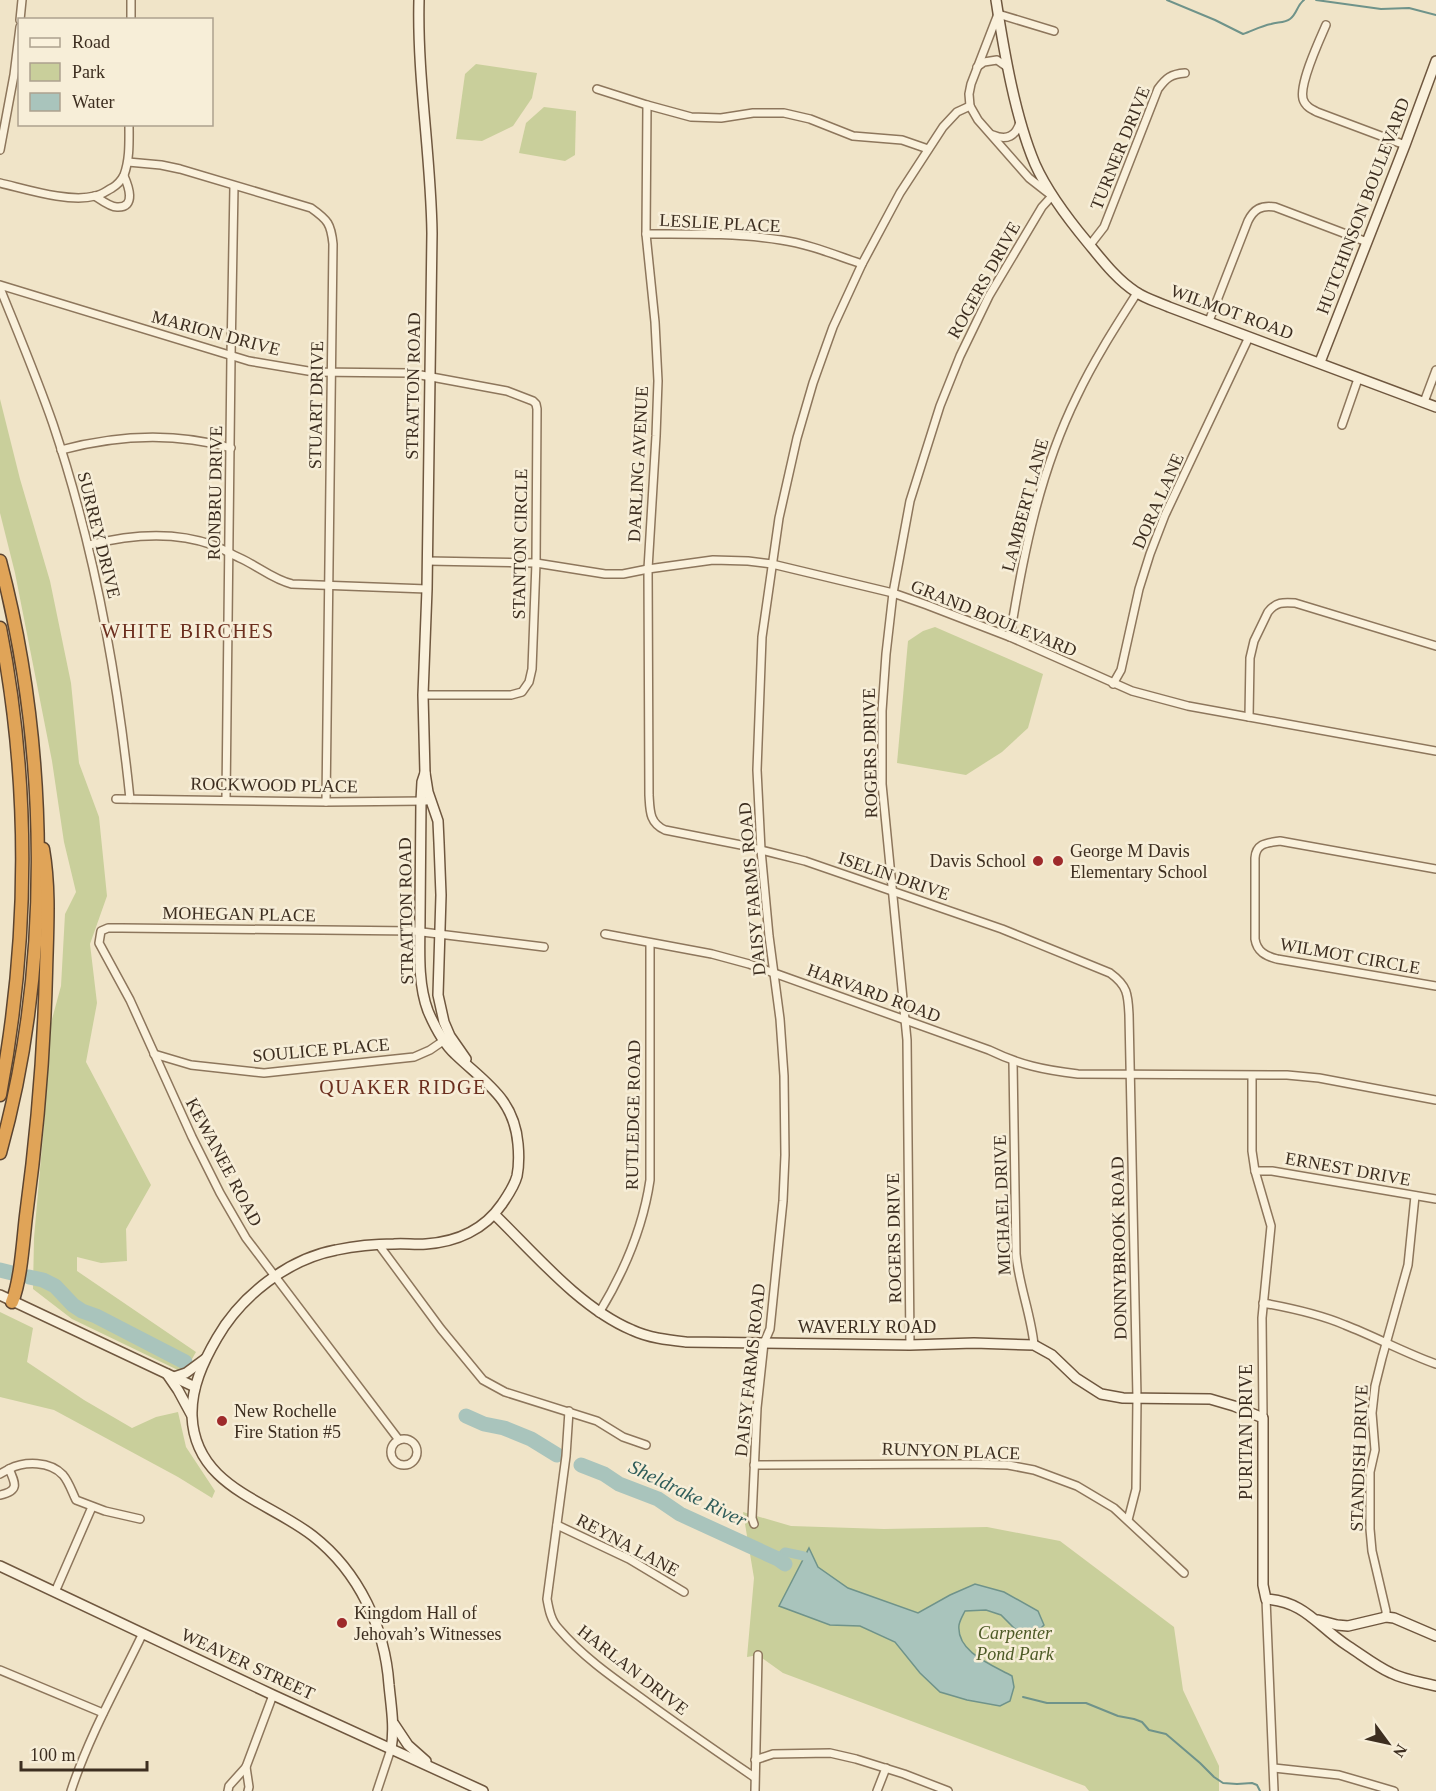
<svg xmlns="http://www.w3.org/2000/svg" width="1436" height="1791" font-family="'Times New Roman',serif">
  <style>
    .green { fill: #c9cf9b }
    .water { fill: #a9c4bc; stroke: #6f938a; stroke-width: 1.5 }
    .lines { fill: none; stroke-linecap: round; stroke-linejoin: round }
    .stream { stroke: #6f938a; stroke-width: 2 }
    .canal { stroke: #a9c4bc; stroke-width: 9 }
    .river { stroke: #a9c4bc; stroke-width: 15 }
    .street-casing { stroke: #8d765c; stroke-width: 10 }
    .secondary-casing { stroke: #6f573f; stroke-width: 12 }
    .highway-casing { stroke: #5b4430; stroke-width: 15 }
    .street { stroke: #faf1dc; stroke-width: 7 }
    .secondary { stroke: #faf1dc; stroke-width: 9 }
    .highway { stroke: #e0a458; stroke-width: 12 }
    .poi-dot { fill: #9e2a2b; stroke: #f7eed8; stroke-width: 2 }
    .labels { text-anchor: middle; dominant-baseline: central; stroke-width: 5; stroke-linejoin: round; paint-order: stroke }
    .street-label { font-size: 18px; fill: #3d2e20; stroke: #f7eed8 }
    .poi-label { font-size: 18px; fill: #3d2e20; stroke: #f7eed8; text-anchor: start }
    .park-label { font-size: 18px; font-style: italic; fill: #4d5a26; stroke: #f7eed8 }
    .neighbourhood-label { font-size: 20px; letter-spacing: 1.5px; fill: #6b2e1e; stroke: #f7eed8 }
    .water-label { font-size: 20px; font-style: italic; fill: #2f5d5a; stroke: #f7eed8 }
  </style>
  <rect width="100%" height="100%" fill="#f0e4c8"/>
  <g class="green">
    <polygon points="476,64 537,73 532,98 513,126 482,141 456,139 465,74"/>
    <polygon points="544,107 576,111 575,155 565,161 519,153 526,123"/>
    <polygon points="0,399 20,479 50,581 71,683 79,763 99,817 107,896 90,944 97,1003 86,1062 151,1185 126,1229 127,1261 101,1263 77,1257 77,1271 196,1352 184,1373 72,1319 33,1289 34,1238 45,1112 48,1034 61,986 65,914 76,892 64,842 52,761 15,573 0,513"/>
    <polygon points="935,627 1043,674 1028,728 1002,752 966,775 897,763 908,641 923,631"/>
    <polygon points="0,1312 33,1328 27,1362 84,1400 132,1428 156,1417 178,1412 186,1447 215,1491 212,1498 178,1477 54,1410 0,1397"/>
    <polygon points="743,1512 791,1526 884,1529 987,1527 1060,1541 1174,1627 1183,1690 1219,1766 1219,1791 1089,1791 1085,1786 783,1673 758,1655 747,1657 754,1578"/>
  </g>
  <path class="water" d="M809,1548L818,1567L848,1588L918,1613L950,1595L975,1584L1004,1592L1038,1611L1044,1625L1034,1635L1016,1630L1001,1615L986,1610L965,1611C963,1615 960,1620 959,1625C956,1652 992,1665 1012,1676L1014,1687L1010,1701L1000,1706L967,1700L940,1692L920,1673L895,1642L860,1626L830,1625L779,1606Z"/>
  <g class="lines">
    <g class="stream">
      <path d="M1167,0L1215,20L1243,34C1252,31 1261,26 1271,24C1277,22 1285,23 1290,19C1297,14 1297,5 1304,0"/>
      <polyline points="1316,0 1381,9 1409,8 1436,15"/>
      <polyline points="1023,1697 1047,1703 1086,1703 1118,1716 1134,1719 1142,1722 1149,1730 1166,1734 1200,1763 1214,1777 1223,1783 1237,1784 1252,1783 1257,1785 1260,1791"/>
    </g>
    <polyline class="canal" points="778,1559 785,1552 804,1556"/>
    <g class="river">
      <polyline points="0,1270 12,1273"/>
      <polyline points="29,1277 43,1280 55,1286 73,1305 82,1311 96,1316 185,1362"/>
      <polyline points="466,1416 484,1424 504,1428 531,1439 557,1455"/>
      <polyline points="581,1465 604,1474 619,1484 658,1499 680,1514 778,1559 785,1564"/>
    </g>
    <g class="street-casing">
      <g id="street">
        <polyline points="20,20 22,0"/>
        <polyline points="131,20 131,0"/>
        <path d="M1326,25C1319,41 1299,84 1303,99C1305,106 1311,109 1317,112L1405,145"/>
        <polyline points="977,67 984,62 997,60 1007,67"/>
        <polyline points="597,89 647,105 691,117 721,118 753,113 784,113 810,119 853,136 902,140 928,149"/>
        <path d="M647,105L646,234L655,322L658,381L656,436L648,569L649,795C650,810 649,823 665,830L741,845L805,861L1002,929L1110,973C1128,986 1128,995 1129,1015L1137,1398L1136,1489L1128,1520"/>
        <path d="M993,135C1007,141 1016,136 1020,122"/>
        <polyline points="0,150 14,75 20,27"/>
        <path d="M128,162L161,165L180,169L311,208C328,220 331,224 333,244L326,802"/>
        <path d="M0,183C26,189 69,203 95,196C102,195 106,191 112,188C117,185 121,181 124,175C130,159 129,141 129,124"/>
        <path d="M95,196C101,200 110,207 117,207C137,208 128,185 124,176"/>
        <path d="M646,234C691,234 736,233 781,240C809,244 835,255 862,264"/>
        <path d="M1090,245L1104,227L1158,89C1166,78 1171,74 1185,73"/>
        <polyline points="0,285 249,361 314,372 410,373 507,391 533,401 536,404 537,409 536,563 532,669 529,682 522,692 511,695 423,695"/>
        <path d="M0,288C18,333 37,378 53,424C94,546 117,672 130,799"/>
        <path d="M1209,321L1248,221C1254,209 1261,205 1275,207L1367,242"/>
        <polyline points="1424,402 1436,370"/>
        <polyline points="1342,425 1358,379"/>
        <path d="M61,450C117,435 175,432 231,448"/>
        <path d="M89,545C128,535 174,531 213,545C223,549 233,555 242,559C259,567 274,580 292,584L427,589"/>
        <polyline points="427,561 536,563 605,574 623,574 648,569 713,560 748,561 772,564 893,593 927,605 1010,637 1132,691 1188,706 1436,751"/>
        <path d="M1010,637C1023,554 1040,471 1077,396C1094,360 1116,326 1137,293"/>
        <polyline points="1113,684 1121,670 1139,589 1150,554 1165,515 1249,337"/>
        <path d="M1249,717L1250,658L1254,641L1268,612C1276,602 1283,602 1295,603L1436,646"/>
        <polyline points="116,799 326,802 426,801"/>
        <polyline points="226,799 231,356 234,186"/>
        <path d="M1436,869L1280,841C1267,843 1256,843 1255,858V939C1257,952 1266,956 1277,959L1436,986"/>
        <path d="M605,934L712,954L749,964L989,1050C1020,1065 1044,1070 1078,1074L1287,1075L1319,1078L1436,1100"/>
        <polyline points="154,1054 191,1065 264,1073 414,1057 430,1050 446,1039"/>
        <path d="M1013,1062L1016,1254C1019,1286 1031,1314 1034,1345"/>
        <polyline points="1252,1076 1252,1151 1255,1171 1271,1226 1262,1318 1263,1418"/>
        <polyline points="1255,1171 1272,1171 1436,1199"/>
        <polyline points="379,1245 441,1329 483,1380 505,1392 597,1421 623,1437 646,1445"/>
        <path d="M1263,1303C1291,1308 1319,1314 1345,1325C1376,1337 1405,1353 1436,1364"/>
        <path d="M599,1313C624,1272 643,1228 650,1180V943"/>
        <polyline points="910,1345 907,1040 882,784 882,711 886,654 893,593 910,501 940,406 960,356 989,296 1042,207 1052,196 1029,178 978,120 970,106 969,94 971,84 998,14 1054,31"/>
        <path d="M569,1411L566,1456L547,1599C549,1610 551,1621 559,1629C582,1656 612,1677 640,1697C678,1725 716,1751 754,1777"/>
        <circle cx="404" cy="1452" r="13"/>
        <polyline points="399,1440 246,1238 220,1193 192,1137 130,1000 99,943 101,931 108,928 122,928 414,931 544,947"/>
        <polyline points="754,1465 966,1464 1008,1465 1034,1470 1077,1486 1114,1508 1184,1573"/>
        <path d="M9,1469C25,1461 50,1461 63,1475C69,1482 72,1492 76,1500L105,1511L140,1519"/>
        <path d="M0,1474L9,1469C16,1484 19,1491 0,1495"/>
        <polyline points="754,1524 752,1518 757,1408 764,1343 770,1329 783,1201 785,1155 784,1076 780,1019 769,936 761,850 757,770 762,637 779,518 797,438 813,383 833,327 862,264 900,193 943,127 957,112 970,106"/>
        <polyline points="557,1525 629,1559 684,1592"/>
        <polyline points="55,1592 92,1507"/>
        <polyline points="1266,1599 1274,1791"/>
        <polyline points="1386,1617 1386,1611 1372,1551 1370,1529 1370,1472 1375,1450 1372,1413 1375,1386 1382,1358 1408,1265 1415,1196"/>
        <polyline points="0,1670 103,1713"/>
        <polyline points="755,1760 773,1754 830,1753 856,1759 904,1774 948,1791"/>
        <polyline points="246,1767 249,1787 248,1791"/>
        <polyline points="1274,1768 1339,1775 1394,1791"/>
        <path d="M71,1791C89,1736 118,1685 143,1633"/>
        <polyline points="228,1791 229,1786 246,1767 273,1695"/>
        <polyline points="377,1791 391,1749"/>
        <polyline points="755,1791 758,1655"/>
        <polyline points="877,1791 886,1768"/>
      </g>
    </g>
    <g class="secondary-casing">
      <g id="secondary">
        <path d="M419,0C417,78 431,155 432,233L427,589L423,695L425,773L428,792L438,821L439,843L441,895L438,995L444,1022L450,1036L466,1059"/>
        <path d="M996,0C1004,51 1015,117 1035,164C1048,193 1068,219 1088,243C1102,260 1117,280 1136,292C1146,299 1158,302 1169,307L1436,407"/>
        <polyline points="1320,362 1405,145 1436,61"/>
        <path d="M495,1215C535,1254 580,1308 632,1330C649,1338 668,1340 686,1342L910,1345L974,1343L1034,1345L1052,1355L1076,1378L1101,1394L1123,1398L1210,1399L1234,1406L1263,1418V1585L1266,1599C1306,1602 1317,1626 1348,1646C1362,1655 1376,1666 1391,1673C1405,1680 1421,1682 1436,1686"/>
        <polyline points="0,1295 195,1387"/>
        <polyline points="167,1374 178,1390 191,1414"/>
        <polyline points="174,1377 186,1373 205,1359"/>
        <polyline points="0,1566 273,1695 483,1791"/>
        <polyline points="1318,1620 1337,1625 1348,1626 1386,1617 1394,1618 1436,1636"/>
        <polyline points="394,1724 408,1745 426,1761"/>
        <path d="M391,1749C395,1728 391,1706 389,1685C385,1628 359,1572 313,1536C267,1500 195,1487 192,1416C191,1388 203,1362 217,1338C241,1296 288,1259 336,1250C355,1246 375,1244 394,1244C404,1243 415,1245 426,1244C456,1242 484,1230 502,1204C508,1195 514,1187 517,1176C519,1166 519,1155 518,1144C514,1098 485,1083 455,1054C443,1043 434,1025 428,1011C417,982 420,946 420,916C420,877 421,839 421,801L422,782L425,773"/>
      </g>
    </g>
    <g class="highway-casing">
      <g id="highway">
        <path d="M0,561C49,747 52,967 0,1153"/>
        <path d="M0,628C30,782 29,940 0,1095"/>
        <path d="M12,1302C21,1280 23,1241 26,1216C37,1135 44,1054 46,972C47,931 50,889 43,849"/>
      </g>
    </g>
    <use href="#street" class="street"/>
    <use href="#secondary" class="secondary"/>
    <use href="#highway" class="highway"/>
  </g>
  <g class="poi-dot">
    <circle cx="1038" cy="861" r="6"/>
    <circle cx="1058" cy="861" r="6"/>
    <circle cx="222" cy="1421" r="6"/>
    <circle cx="342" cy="1623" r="6"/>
  </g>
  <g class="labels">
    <g class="street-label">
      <text transform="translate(1120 148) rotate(-68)">TURNER DRIVE</text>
      <text transform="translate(1363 206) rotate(-69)">HUTCHINSON BOULEVARD</text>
      <text transform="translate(720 223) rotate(3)">LESLIE PLACE</text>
      <text transform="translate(984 280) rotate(-61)">ROGERS DRIVE</text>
      <text transform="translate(1232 312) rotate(20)">WILMOT ROAD</text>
      <text transform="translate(216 333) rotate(15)">MARION DRIVE</text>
      <text transform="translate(413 386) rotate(-89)">STRATTON ROAD</text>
      <text transform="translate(316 405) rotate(-89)">STUART DRIVE</text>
      <text transform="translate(638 464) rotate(-87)">DARLING AVENUE</text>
      <text transform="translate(215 493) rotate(-89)">RONBRU DRIVE</text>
      <text transform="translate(1158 501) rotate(-66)">DORA LANE</text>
      <text transform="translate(1025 505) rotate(-75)">LAMBERT LANE</text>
      <text transform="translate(99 535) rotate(76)">SURREY DRIVE</text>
      <text transform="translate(520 544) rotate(-89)">STANTON CIRCLE</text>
      <text transform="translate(994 618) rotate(22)">GRAND BOULEVARD</text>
      <text transform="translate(870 753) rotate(-91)">ROGERS DRIVE</text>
      <text transform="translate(274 785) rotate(1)">ROCKWOOD PLACE</text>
      <text transform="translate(894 876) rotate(19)">ISELIN DRIVE</text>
      <text transform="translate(752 889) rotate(-95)">DAISY FARMS ROAD</text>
      <text transform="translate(406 911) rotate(-91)">STRATTON ROAD</text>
      <text transform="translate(239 914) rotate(1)">MOHEGAN PLACE</text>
      <text transform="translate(1350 956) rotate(10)">WILMOT CIRCLE</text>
      <text transform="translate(874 993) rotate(20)">HARVARD ROAD</text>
      <text transform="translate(321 1050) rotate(-5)">SOULICE PLACE</text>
      <text transform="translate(633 1115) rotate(-89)">RUTLEDGE ROAD</text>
      <text transform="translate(224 1162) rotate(62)">KEWANEE ROAD</text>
      <text transform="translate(1348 1169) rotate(10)">ERNEST DRIVE</text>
      <text transform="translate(1002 1205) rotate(-92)">MICHAEL DRIVE</text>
      <text transform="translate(894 1238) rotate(-91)">ROGERS DRIVE</text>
      <text transform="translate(1119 1248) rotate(-91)">DONNYBROOK ROAD</text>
      <text x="867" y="1327">WAVERLY ROAD</text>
      <text transform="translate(750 1370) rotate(-84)">DAISY FARMS ROAD</text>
      <text transform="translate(1246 1432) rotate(-90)">PURITAN DRIVE</text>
      <text transform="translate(951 1451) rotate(2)">RUNYON PLACE</text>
      <text transform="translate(1359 1458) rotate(-88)">STANDISH DRIVE</text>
      <text transform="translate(628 1545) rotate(28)">REYNA LANE</text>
      <text transform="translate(248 1664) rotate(25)">WEAVER STREET</text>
      <text transform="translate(633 1670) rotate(38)">HARLAN DRIVE</text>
    </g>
    <g class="poi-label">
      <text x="1070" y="851">George M Davis<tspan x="1070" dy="21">Elementary School</tspan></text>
      <text x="1026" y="861" text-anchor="end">Davis School</text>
      <text x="234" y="1411">New Rochelle<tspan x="234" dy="21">Fire Station #5</tspan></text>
      <text x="354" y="1613">Kingdom Hall of<tspan x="354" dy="21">Jehovah’s Witnesses</tspan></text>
    </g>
    <g class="park-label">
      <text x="1015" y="1633">Carpenter<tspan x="1015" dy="21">Pond Park</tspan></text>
    </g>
    <g class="neighbourhood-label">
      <text x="188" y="631">WHITE BIRCHES</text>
      <text x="403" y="1087">QUAKER RIDGE</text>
    </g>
    <g class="water-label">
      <text transform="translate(688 1493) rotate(26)">Sheldrake River</text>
    </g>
  </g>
  <rect x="18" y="18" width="195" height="108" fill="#f7eed8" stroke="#ada18e" stroke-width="1.5"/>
  <rect x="30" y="38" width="30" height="9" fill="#faf1dc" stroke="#ada18e" stroke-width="1.5"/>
  <text x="72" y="48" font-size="18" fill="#3d2e20">Road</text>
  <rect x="30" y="63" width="30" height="18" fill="#c9cf9b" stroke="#ada18e" stroke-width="1.5"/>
  <text x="72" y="78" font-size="18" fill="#3d2e20">Park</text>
  <rect x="30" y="93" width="30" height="18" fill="#a9c4bc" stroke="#ada18e" stroke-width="1.5"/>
  <text x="72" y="108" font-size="18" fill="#3d2e20">Water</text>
  <g transform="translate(1388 1743) rotate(123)" stroke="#f7eed8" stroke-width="4.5" paint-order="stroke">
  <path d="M0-4.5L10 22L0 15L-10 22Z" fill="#3d2e20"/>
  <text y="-9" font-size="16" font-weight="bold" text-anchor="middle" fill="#3d2e20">N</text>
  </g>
  <path d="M21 1761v9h126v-9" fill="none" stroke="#3d2e20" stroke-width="3"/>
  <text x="30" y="1761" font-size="18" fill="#3d2e20" stroke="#f7eed8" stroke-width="4.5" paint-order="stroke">100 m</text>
</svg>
